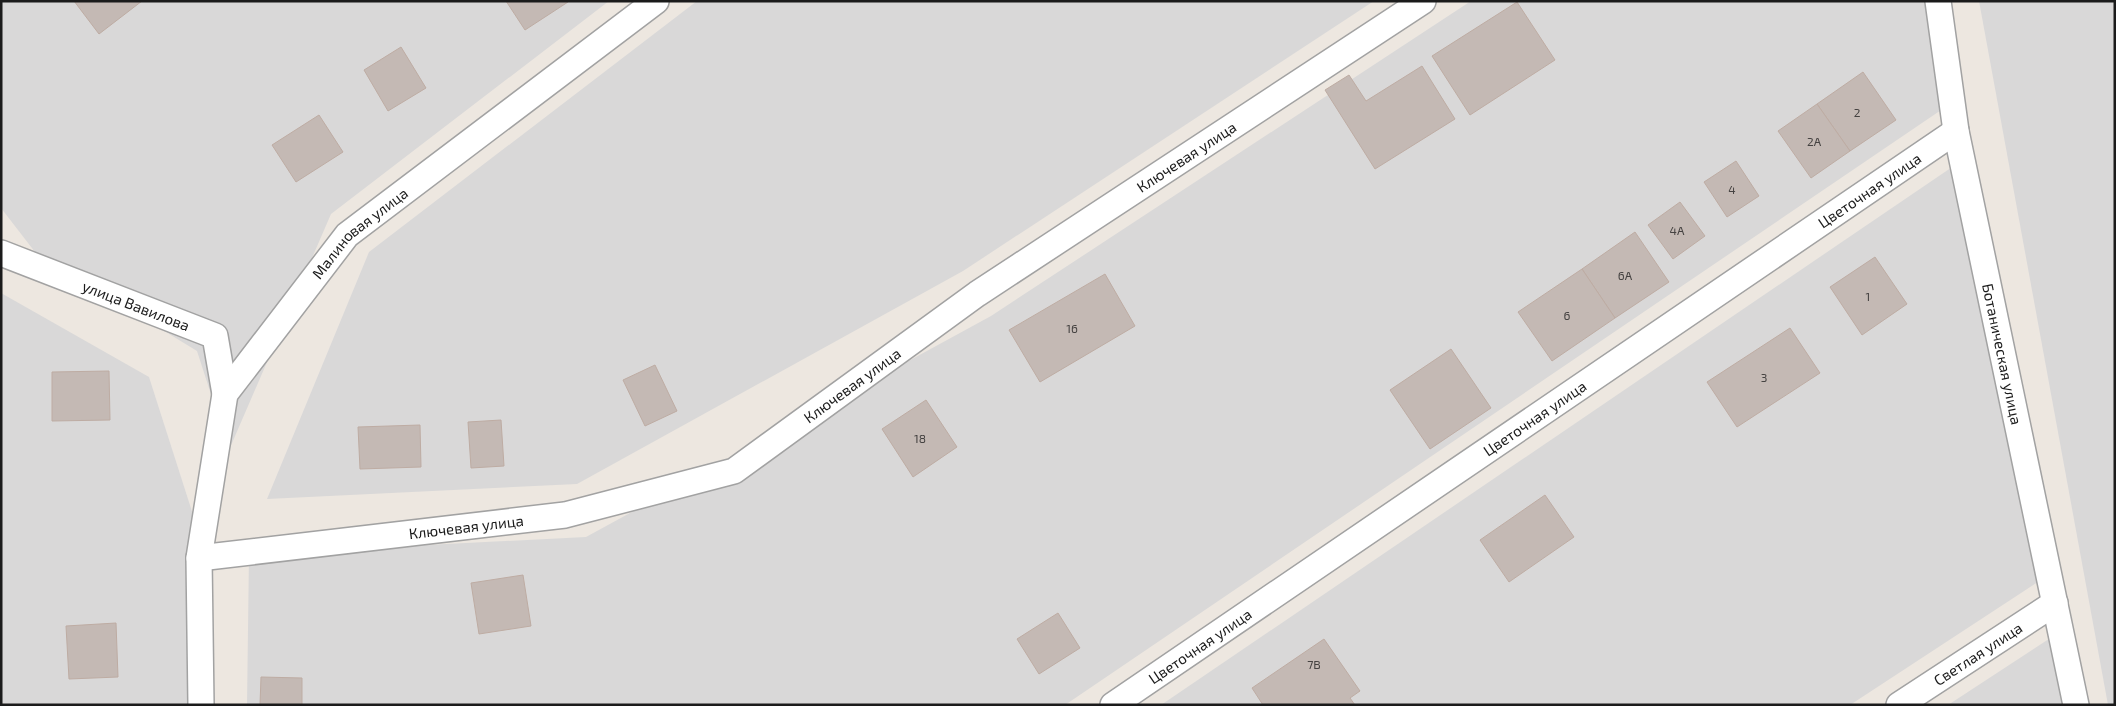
<svg xmlns="http://www.w3.org/2000/svg" width="2116" height="706" font-family="'Exo 2',sans-serif">
  <style>
    .residential { fill: #d9d8d8 }
    .building { fill: #c4b9b4; stroke: #beaca3 }
    .lines { fill: none; stroke-linecap: round; stroke-linejoin: round }
    .street-casing { stroke: #a2a2a2; stroke-width: 28 }
    .street { stroke: #fff; stroke-width: 25 }
    .labels { text-anchor: middle; dominant-baseline: central; stroke-width: 4; stroke-linejoin: round; paint-order: stroke }
    .number-label { font-size: 12px; fill: #454241 }
    .street-label { font-size: 15px; fill: #1b1b1b; stroke: #fff }
  </style>
  <rect width="100%" height="100%" fill="#ede7e0"/>
  <g class="residential">
    <polygon points="1,1 609,1 331,214 229,450 197,351 35,252 1,208"/>
    <polygon points="697,1 1374,1 963,271 577,484 267,499 369,252"/>
    <polygon points="1471,1 1930,1 1950,104 1065,705 247,705 249,554 586,537 991,316"/>
    <polygon points="1979,1 2115,1 2115,705 2108,705"/>
    <polygon points="1961,161 2044,578 1850,705 1161,705"/>
    <polygon points="1,293 149,377 196,524 195,705 1,705"/>
    <polygon points="2055,635 2069,705 1948,705"/>
  </g>
  <g class="building">
    <polygon points="74,1 142,1 99,34"/>
    <polygon points="506,1 567,1 568,2 525,30"/>
    <polygon points="1517,2 1555,60 1470,115 1432,56"/>
    <polygon points="401,47 426,88 388,111 364,70"/>
    <polygon points="1422,66 1455,119 1375,169 1325,90 1349,75 1366,101"/>
    <polygon points="1863,72 1896,120 1850,151 1817,104"/>
    <polygon points="1817,104 1850,151 1811,178 1778,131"/>
    <polygon points="319,115 343,152 296,182 272,145"/>
    <polygon points="1736,161 1759,196 1727,217 1704,182"/>
    <polygon points="1680,202 1705,236 1673,259 1648,225"/>
    <polygon points="1635,232 1669,282 1615,318 1582,269"/>
    <polygon points="1875,257 1907,304 1862,335 1830,287"/>
    <polygon points="1582,269 1615,318 1552,361 1518,312"/>
    <polygon points="1105,274 1135,326 1040,382 1009,330"/>
    <polygon points="1790,328 1820,373 1737,427 1707,382"/>
    <polygon points="1451,349 1491,408 1430,449 1390,390"/>
    <polygon points="655,365 677,411 645,426 623,380"/>
    <polygon points="109,371 110,420 52,421 52,372"/>
    <polygon points="926,400 957,447 913,477 882,429"/>
    <polygon points="501,420 504,466 471,468 468,422"/>
    <polygon points="420,425 421,467 360,469 358,427"/>
    <polygon points="1545,495 1574,537 1509,582 1480,540"/>
    <polygon points="523,575 531,626 479,634 471,583"/>
    <polygon points="1058,613 1080,648 1039,674 1017,639"/>
    <polygon points="116,623 118,677 69,679 66,626"/>
    <polygon points="1324,639 1360,691 1350,698 1355,705 1263,705 1252,688"/>
    <polygon points="261,677 302,678 302,705 260,705"/>
  </g>
  <g class="lines">
    <g class="street-casing">
      <g id="street">
        <path id="s1" d="M1938,1L1956,131L2076,705"/>
        <path id="s2" d="M1,253L215,336L225,394"/>
        <path id="s3" d="M199,558L565,515L734,471L977,294L1423,1"/>
        <path id="s4" d="M201,705L199,558L225,394L347,235L656,1"/>
        <path id="s5" d="M1113,705L1956,131"/>
        <path id="s6" d="M1899,705L2055,603"/>
      </g>
    </g>
    <use href="#street" class="street"/>
  </g>
  <g class="labels">
    <g class="number-label">
      <text x="1857" y="112">2</text>
      <text x="1814" y="141">2А</text>
      <text x="1732" y="189">4</text>
      <text x="1677" y="230">4А</text>
      <text x="1625" y="275">6А</text>
      <text x="1868" y="296">1</text>
      <text x="1567" y="315">6</text>
      <text x="1072" y="328">16</text>
      <text x="1764" y="377">3</text>
      <text x="920" y="438">18</text>
      <text x="1314" y="664">7В</text>
    </g>
    <g class="street-label">
      <text stroke="none"><textPath href="#s3" startOffset="1094">Ключевая улица</textPath></text>
      <text stroke="none"><textPath href="#s5" startOffset="915">Цветочная улица</textPath></text>
      <text stroke="none"><textPath href="#s4" startOffset="524">Малиновая улица</textPath></text>
      <text stroke="none"><textPath href="#s2" startOffset="145">улица Вавилова</textPath></text>
      <text stroke="none"><textPath href="#s1" startOffset="359">Ботаническая улица</textPath></text>
      <text stroke="none"><textPath href="#s3" startOffset="689">Ключевая улица</textPath></text>
      <text stroke="none"><textPath href="#s5" startOffset="510">Цветочная улица</textPath></text>
      <text stroke="none"><textPath href="#s3" startOffset="269">Ключевая улица</textPath></text>
      <text stroke="none"><textPath href="#s5" startOffset="105">Цветочная улица</textPath></text>
      <text stroke="none"><textPath href="#s6" startOffset="94">Светлая улица</textPath></text>
    </g>
  </g>
  <rect width="2116" height="706" fill="none" stroke="#1b1b1b" stroke-width="5"/>
</svg>
